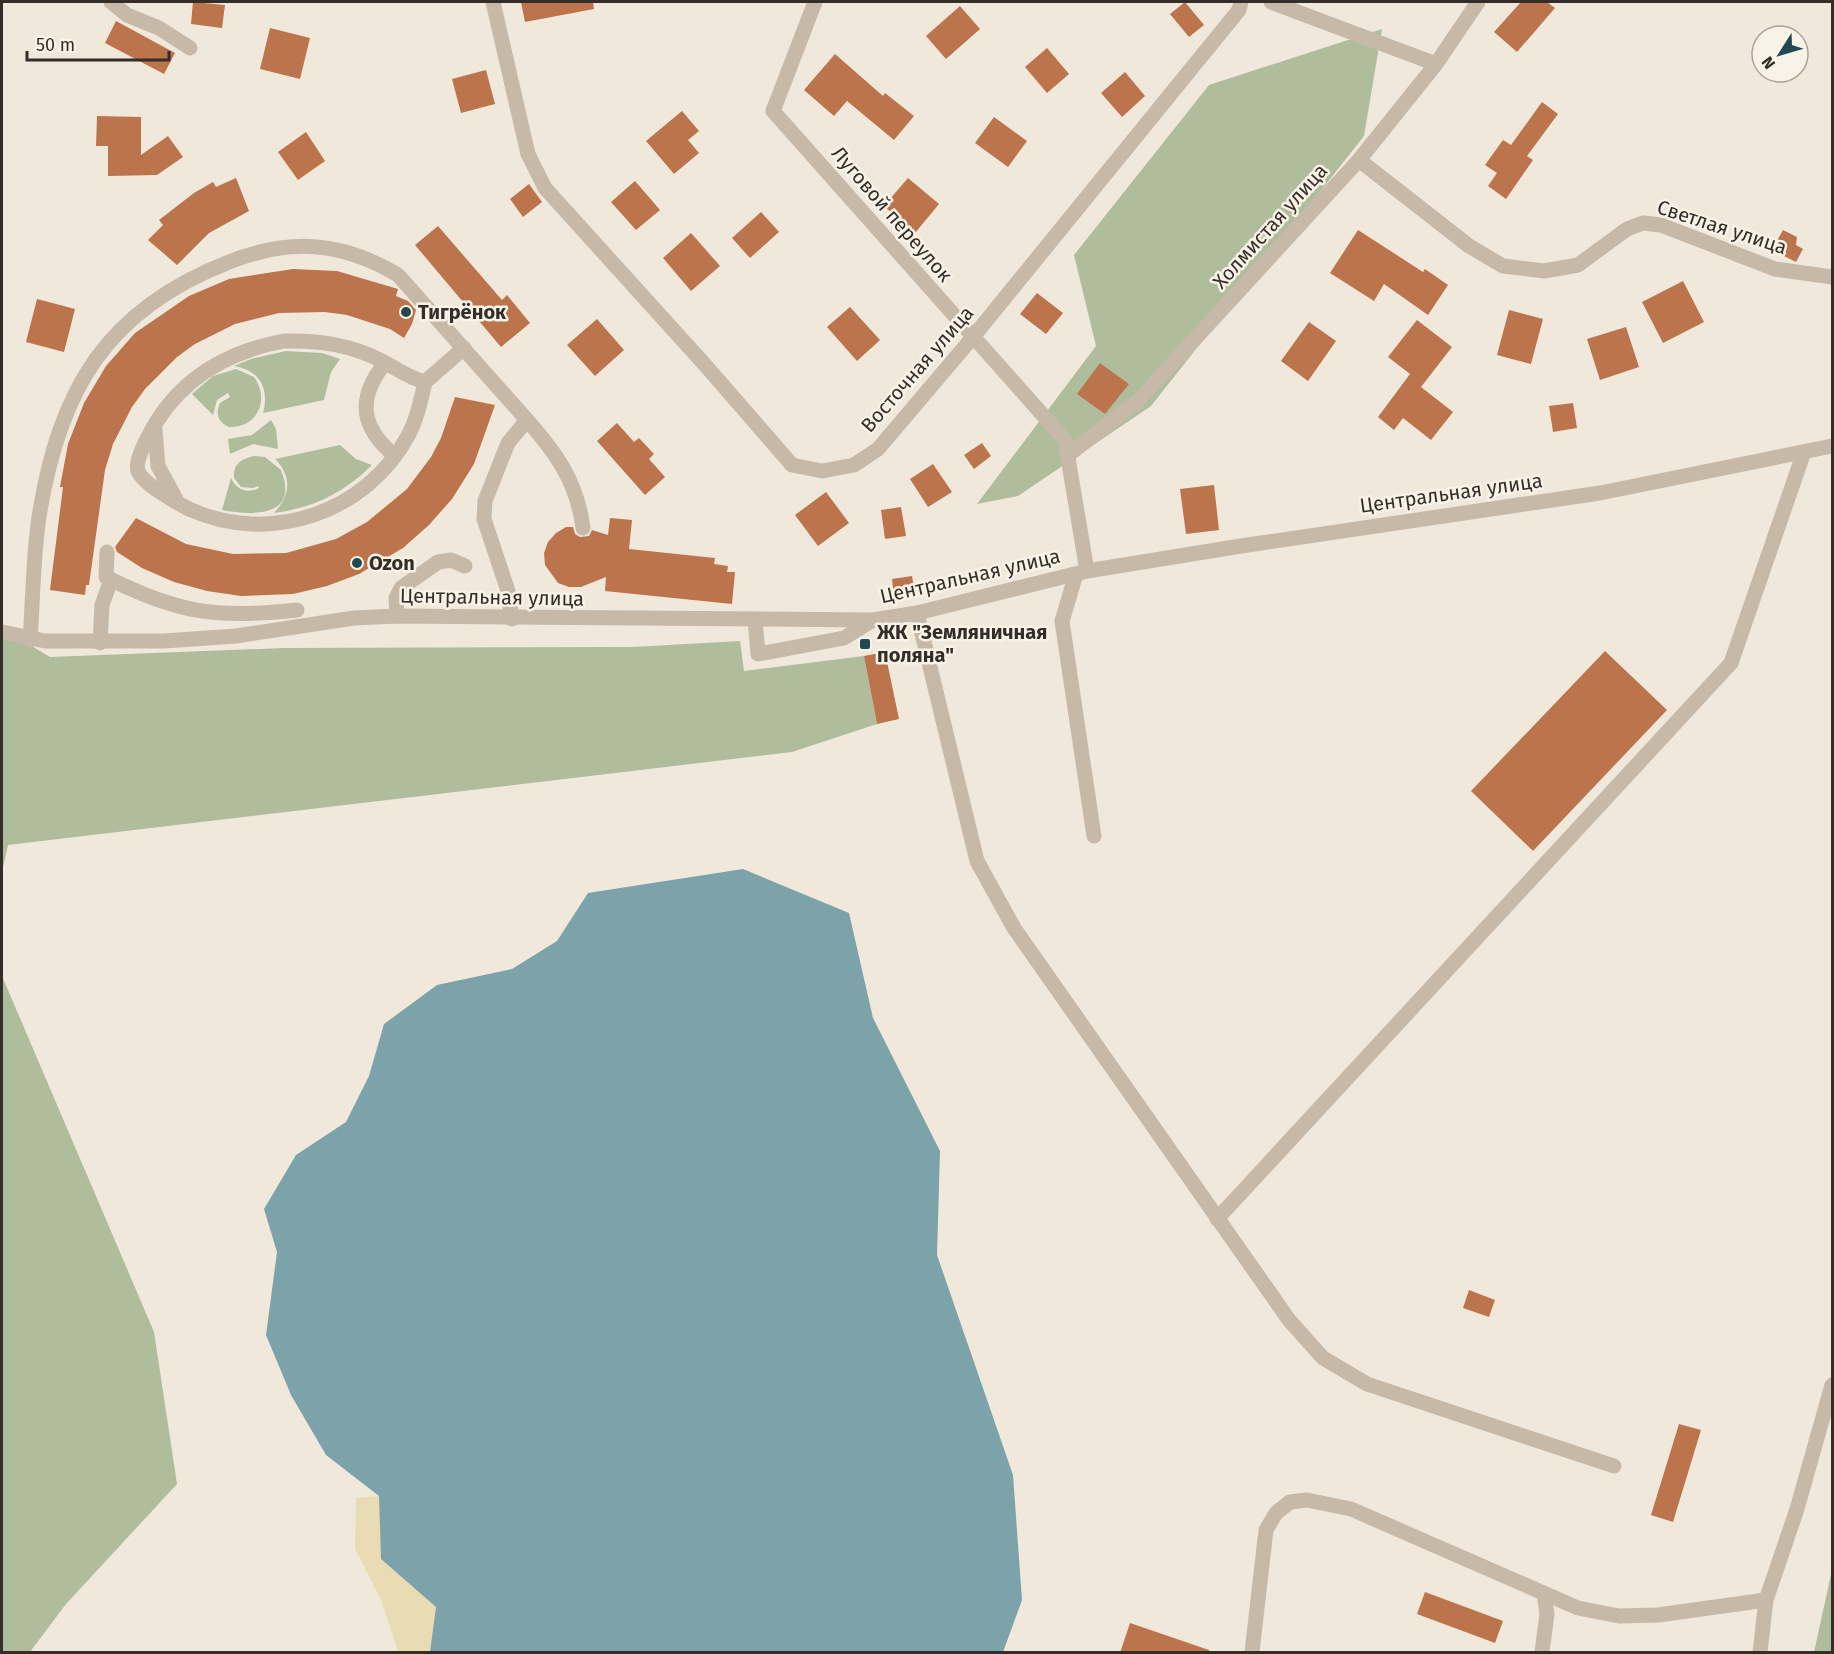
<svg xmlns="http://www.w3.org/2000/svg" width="1834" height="1654" font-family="'Fira Sans',sans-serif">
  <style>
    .green { fill: #afbd9c }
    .sand { fill: #e9dcb4 }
    .water { fill: #7ca3aa }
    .building { fill: #bc744c }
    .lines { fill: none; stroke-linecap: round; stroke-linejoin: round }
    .minor { stroke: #c7b9a8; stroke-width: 15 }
    .poi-dot { fill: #204952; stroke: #f8f2e7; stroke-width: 2 }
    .labels { text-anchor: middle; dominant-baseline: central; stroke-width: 5; stroke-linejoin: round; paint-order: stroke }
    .street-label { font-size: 20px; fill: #342d28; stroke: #f8f2e7 }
    .poi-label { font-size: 20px; font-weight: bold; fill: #342d28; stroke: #f8f2e7; text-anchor: start }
  </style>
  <rect width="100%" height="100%" fill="#f0e8db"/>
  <g class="green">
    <polygon points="1382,29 1364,136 1151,406 1018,496 977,504 1096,346 1074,255 1209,85"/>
    <path d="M286,351L322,353L340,359L331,372L324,400L263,413C270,388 259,370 234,366L251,359Z"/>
    <path d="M236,369L254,377C270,399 258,428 229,427C218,422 215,414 220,403L230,397L228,393L217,400L213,415L192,394L213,376Z"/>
    <polygon points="271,420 276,429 278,449 253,444 230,454 228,439 252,435"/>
    <path d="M340,445L356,459L372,465C344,493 313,508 274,513C291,495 292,476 275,459Z"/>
    <path d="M254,456L265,457L281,470C300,517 253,516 222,510L231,478C237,490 247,494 259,488L258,486L253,488L241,487L234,478C233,463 242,459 254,456Z"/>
    <polygon points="2,628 50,657 284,648 632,647 740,641 744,671 864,656 877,724 792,752 8,845 2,872"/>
    <polygon points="2,976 154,1332 177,1484 66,1604 30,1652 2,1652"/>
    <polygon points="1832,1570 1832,1652 1814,1652"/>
  </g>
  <polygon class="sand" points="380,1496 381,1559 437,1607 430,1652 398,1652 381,1600 355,1549 356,1498"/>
  <polygon class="water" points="743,869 849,913 873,1018 940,1151 937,1255 1013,1475 1022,1600 1003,1652 430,1652 436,1607 381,1559 379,1496 326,1455 291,1395 266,1335 277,1252 264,1209 296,1155 346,1122 369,1076 384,1024 437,985 512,969 557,941 588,893"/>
  <g class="building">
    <polygon points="193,2 225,5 222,28 191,24"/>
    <polygon points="521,2 593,2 594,9 525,22"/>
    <polygon points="1185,2 1204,25 1189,37 1170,14"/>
    <polygon points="1521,2 1547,2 1555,8 1517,52 1494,32"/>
    <polygon points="960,6 980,29 946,59 926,36"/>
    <polygon points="116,21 175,53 164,74 105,43"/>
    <polygon points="270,28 310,38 300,79 260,69"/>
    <polygon points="1047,48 1069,74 1047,93 1025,67"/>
    <polygon points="835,54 883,96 885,93 914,116 894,140 847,101 834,116 804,90"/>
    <polygon points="486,70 495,104 461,113 452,79"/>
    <polygon points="1125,72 1145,96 1122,117 1101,93"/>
    <polygon points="1542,102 1558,114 1527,156 1533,160 1506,199 1488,186 1497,173 1485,165 1503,140 1511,145"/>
    <polygon points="682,111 699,131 688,140 699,153 674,174 646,141"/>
    <polygon points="97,116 141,117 141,155 168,136 183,157 157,175 108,176 108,146 96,146"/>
    <polygon points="994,117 1027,141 1008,167 975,143"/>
    <polygon points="306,132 325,161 298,180 278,152"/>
    <polygon points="236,178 249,211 209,233 177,265 148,240 163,225 159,220 194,193 213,182 216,187"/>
    <polygon points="908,178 939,204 915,233 884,206"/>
    <polygon points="635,181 660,210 636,230 611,202"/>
    <polygon points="529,184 542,202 523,217 510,199"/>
    <polygon points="761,212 779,232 750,258 732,238"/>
    <polygon points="438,226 502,300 507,295 530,323 501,347 415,245"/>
    <polygon points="1358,230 1423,272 1425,269 1448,285 1428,315 1384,284 1374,301 1330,273"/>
    <polygon points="1783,230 1797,237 1796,245 1803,249 1796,262 1772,250"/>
    <polygon points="691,233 720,266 691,291 663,258"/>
    <polygon points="293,269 337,271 398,289 396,296 408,301 416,310 412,324 404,338 390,329 347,315 325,312 279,313 235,324 195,344 177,357 145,389 132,407 113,444 105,470 89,585 86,585 85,595 50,590 63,487 60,487 68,444 84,403 106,366 135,333 189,296 229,279"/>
    <polygon points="1683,281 1704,322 1663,343 1642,302"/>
    <polygon points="1037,293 1063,313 1046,334 1020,314"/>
    <polygon points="37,299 75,309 64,352 26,342"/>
    <polygon points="850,307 880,340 857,361 827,327"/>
    <polygon points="1509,310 1543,319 1531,364 1497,355"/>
    <polygon points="597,319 624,350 595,376 567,345"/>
    <polygon points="1417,320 1452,347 1421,387 1453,412 1431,440 1403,418 1394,430 1378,417 1410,374 1388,357"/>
    <polygon points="1309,322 1336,341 1308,381 1281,361"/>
    <polygon points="1626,327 1639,367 1600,380 1587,339"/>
    <polygon points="1100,363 1129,384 1105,414 1077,394"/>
    <polygon points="455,397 495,405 474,464 452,499 429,525 403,548 359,574 327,586 293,594 241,596 207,591 174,582 142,568 117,552 115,547 136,518 186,544 233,554 286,553 336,539 367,522 407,489 431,457 441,438"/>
    <polygon points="1573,403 1577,428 1553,432 1549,406"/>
    <polygon points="617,423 634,442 639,438 654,454 649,459 665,477 645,495 597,441"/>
    <polygon points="982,443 991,456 974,469 964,455"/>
    <polygon points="933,464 952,492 928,507 910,479"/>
    <polygon points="1214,485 1219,530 1186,534 1180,489"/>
    <polygon points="826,492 849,523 818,546 795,515"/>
    <polygon points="901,507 906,536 885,539 881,510"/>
    <polygon points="610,518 632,520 629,549 715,558 714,564 728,566 727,572 735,572 732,604 605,591 606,577 581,587 569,587 558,583 545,565 544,553 548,542 556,533 566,527 573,527 575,534 580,537 589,536 592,530 608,535"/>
    <polygon points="912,576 915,594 894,597 892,579"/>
    <polygon points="1605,651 1667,710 1533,851 1471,791"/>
    <polygon points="885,652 899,719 877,724 864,656"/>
    <polygon points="1469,1290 1495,1300 1489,1317 1463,1308"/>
    <polygon points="1679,1424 1701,1430 1673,1522 1651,1515"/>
    <polygon points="1425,1592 1503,1621 1495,1643 1417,1614"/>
    <polygon points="1130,1623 1209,1650 1209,1653 1120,1653"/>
  </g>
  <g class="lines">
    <g class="minor">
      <polyline points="111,2 127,15 159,28 190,48"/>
      <polyline points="493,2 528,154 545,188 706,366 792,465 822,471 854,465 878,449 973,337 1239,10 1241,2"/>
      <polyline points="815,2 773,111 1065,440 1087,571"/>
      <polyline points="1271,2 1436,64"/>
      <polyline points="1359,160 1469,246 1503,266 1544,271 1578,265 1627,229 1643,223 1661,225 1775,269 1832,277"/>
      <path d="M284,341C320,340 352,345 384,362C399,370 409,378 425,382C421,400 417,418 409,434C367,513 270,546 189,509C177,503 143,484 138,471C135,462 144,445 148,437C176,381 225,352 284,341Z"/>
      <path d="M385,363C357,398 360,427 395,456"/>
      <polyline points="425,382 464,348"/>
      <path d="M527,420C557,454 577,482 583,528"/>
      <polyline points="155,429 158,466 176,499"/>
      <polyline points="1068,455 1137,402 1359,160 1436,64 1478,2"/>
      <path d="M107,552L106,577C177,613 217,619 297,610"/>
      <polyline points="1076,574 1062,621 1094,836"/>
      <polyline points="917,613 977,861 1014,928 1289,1320 1323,1358 1367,1384 1614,1466"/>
      <polyline points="397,616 396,598 401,588 438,562 451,560 465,566"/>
      <polyline points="755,620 758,654 844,638 873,620"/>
      <polyline points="2,632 45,641 164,641 236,636 354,618 397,616 873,620 917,613 1087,571 1241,546 1600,493 1832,446"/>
      <path d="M30,640C33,599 33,557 39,517C59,390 106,310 229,262C290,238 341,241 398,275L527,420L508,443L485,501L484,519L508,591L512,619"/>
      <polyline points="100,643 102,605 111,580"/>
      <polyline points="1217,1219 1731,663 1804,452"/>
      <polyline points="1252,1652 1266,1530 1276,1513 1290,1502 1307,1500 1351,1509 1578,1608 1619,1616 1658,1615 1766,1600"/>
      <polyline points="1542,1652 1547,1614 1544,1593"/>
      <polyline points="1760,1652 1766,1600 1797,1509 1832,1385"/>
    </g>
  </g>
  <g class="poi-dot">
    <circle cx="406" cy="312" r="6"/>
    <circle cx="357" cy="563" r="6"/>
    <rect x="859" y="638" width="12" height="12" rx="3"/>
  </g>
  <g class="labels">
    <g class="street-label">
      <text transform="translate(892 214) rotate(49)">Луговой переулок</text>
      <text transform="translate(1270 226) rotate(-48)">Холмистая улица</text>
      <text transform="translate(1722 227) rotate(18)">Светлая улица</text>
      <text transform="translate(917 369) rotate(-49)">Восточная улица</text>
      <text transform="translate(1451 493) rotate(-8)">Центральная улица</text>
      <text transform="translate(970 576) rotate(-13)">Центральная улица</text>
      <text transform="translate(492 597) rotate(1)">Центральная улица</text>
    </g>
    <g class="poi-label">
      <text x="418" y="312">Тигрёнок</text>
      <text x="369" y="563">Ozon</text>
      <text x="877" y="632">ЖК "Земляничная<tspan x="877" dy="23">поляна"</tspan></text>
    </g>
  </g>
  <rect width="1834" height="1654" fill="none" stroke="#342d28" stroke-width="6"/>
  <g transform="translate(1780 54) rotate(233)"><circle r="28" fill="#f8f2e7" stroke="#aaa39b" stroke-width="1.5"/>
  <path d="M0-4.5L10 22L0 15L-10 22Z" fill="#204952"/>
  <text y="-9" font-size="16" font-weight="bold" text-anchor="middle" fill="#342d28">N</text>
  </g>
  <path d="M27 51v9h142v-9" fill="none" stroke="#342d28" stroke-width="3"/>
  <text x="36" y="51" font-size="18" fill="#342d28" stroke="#f8f2e7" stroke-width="4.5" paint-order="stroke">50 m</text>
</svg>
